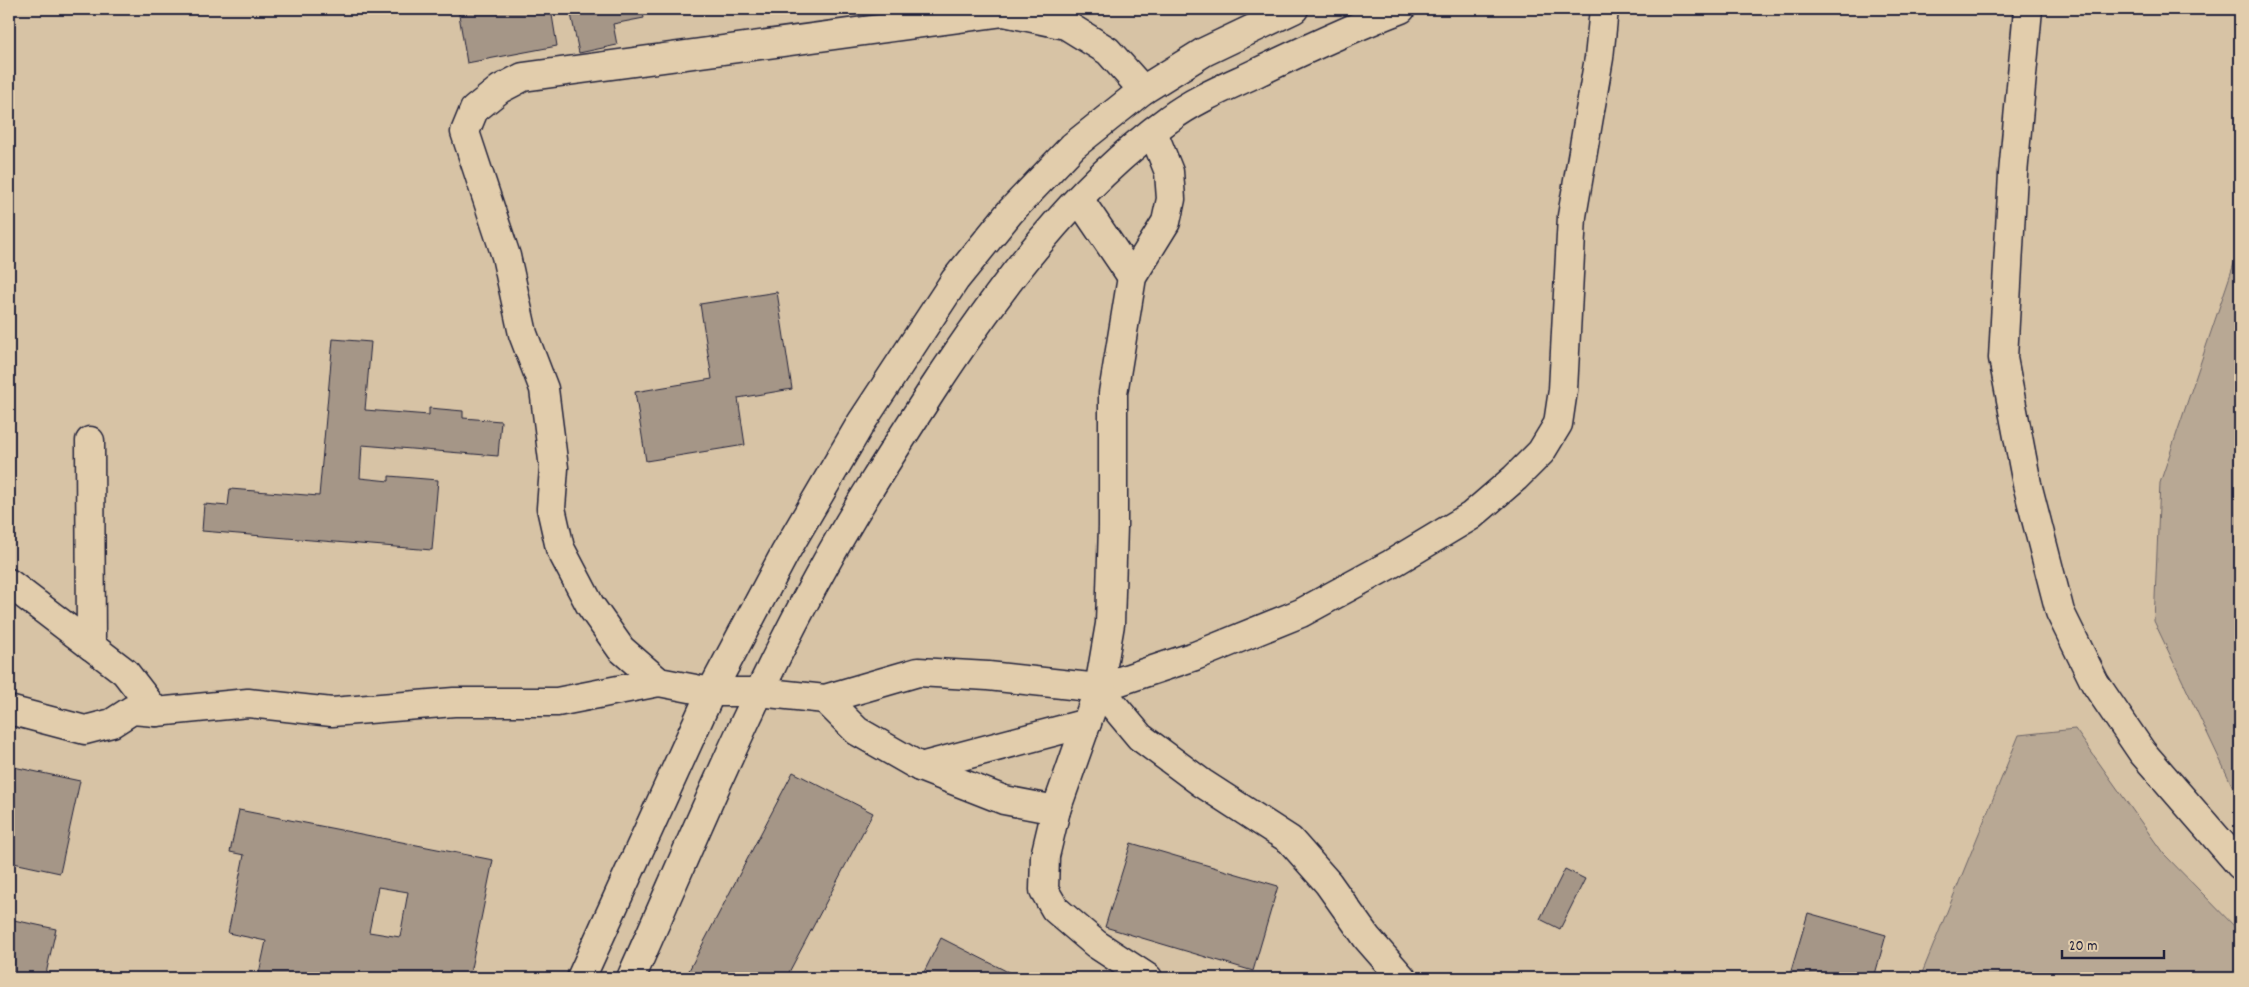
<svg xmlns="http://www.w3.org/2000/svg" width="2249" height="987" font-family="Dekko,sans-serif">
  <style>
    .green { fill: #b8a894; stroke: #6d6568 }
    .building { fill: #a59687; stroke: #22223b; fill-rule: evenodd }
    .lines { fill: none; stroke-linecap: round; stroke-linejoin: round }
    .street-casing { stroke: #22223b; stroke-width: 31 }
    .street { stroke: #e2cdac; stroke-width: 28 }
  </style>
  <rect width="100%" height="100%" fill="#d7c3a5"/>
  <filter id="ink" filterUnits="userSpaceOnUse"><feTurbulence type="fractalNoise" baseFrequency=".02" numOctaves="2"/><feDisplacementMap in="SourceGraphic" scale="10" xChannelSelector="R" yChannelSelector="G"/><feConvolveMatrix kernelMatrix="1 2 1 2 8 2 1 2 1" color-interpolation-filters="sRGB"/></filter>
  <g filter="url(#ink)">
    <g class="green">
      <polygon points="2240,246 2240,802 2154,621 2160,483"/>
      <polygon points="2075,729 2163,853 2240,932 2240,978 1920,978 2019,735"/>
    </g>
    <g class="building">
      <polygon points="458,9 551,9 557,46 467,63"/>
      <polygon points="570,9 642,9 644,18 613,24 617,45 579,53"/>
      <polygon points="777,292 792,389 738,398 745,445 646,461 635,392 712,379 700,304"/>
      <polygon points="333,339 371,342 365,410 429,415 429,408 463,411 463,418 501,421 498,456 362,445 360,478 389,481 389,476 438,480 432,550 202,531 204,504 228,506 230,489 319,496"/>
      <polygon points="9,766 80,781 60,873 9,862"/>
      <polygon points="793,772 873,813 786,978 685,978"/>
      <path d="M239,810L493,860L469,978H258L266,941L228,933L244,855L230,852ZM378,887L408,892L400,937L369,932Z"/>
      <polygon points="1131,843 1278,886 1253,971 1105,927"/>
      <polygon points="1565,869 1585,879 1560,929 1540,919"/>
      <polygon points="1808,913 1886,935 1874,978 1789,978"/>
      <polygon points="9,919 56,929 45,978 9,978"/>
      <polygon points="941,938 1020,978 921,978"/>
      <polygon points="219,973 244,978 218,978"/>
    </g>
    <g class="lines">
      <g class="street-casing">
        <g id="street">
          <polyline points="2028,9 2013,174 2003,358 2027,484 2060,612 2095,683 2142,752 2240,865"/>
          <polyline points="1143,90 1108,51 1066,25 1004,12 523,77 500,89 474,110 465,132 506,256 523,334 544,389 554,468 551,508 560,548 590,605 621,649 659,682 711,692 759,692 825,699 918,672 988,676 1099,688 1195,656 1301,613 1391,564 1471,516 1515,478 1541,452 1558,424 1563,390 1572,216 1599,58 1604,9"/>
          <polyline points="1079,199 1132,277"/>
          <polyline points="90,441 91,646"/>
          <polyline points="9,583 125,672 156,712 248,703 332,712 454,702 557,702 659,682"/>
          <polyline points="1099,688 1140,737 1202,783 1290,840 1328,883 1367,938 1402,978"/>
          <polyline points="825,699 857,731 920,767 1004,800 1056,810"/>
          <polyline points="9,710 85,730 112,723 132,710 156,712"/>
          <polyline points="920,767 1087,723"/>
          <polyline points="581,978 711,692 785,553 861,423 955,280 1010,212 1073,146 1143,90 1204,52 1294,9"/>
          <path d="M631,978C692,842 749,701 822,570C856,508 895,448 933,389C998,290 1072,189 1169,119C1194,100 1226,87 1254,74C1302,51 1351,28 1401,9"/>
          <polyline points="1148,978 1096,944 1055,909 1044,890 1045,856 1056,810 1099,688 1110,624 1113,526 1113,393 1132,277 1166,222 1171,199 1169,172 1153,132"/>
        </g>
      </g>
      <use href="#street" class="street"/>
    </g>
  </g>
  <rect width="2249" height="987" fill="none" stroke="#e2cdac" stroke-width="30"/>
  <rect x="15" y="15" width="2219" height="957" fill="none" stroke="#22223b" stroke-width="2" filter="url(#ink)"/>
  <path d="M2062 950v8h102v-8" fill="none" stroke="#22223b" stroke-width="2.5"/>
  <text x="2069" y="950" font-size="15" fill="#22223b" stroke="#e2cdac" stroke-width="4" paint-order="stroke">20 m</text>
</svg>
